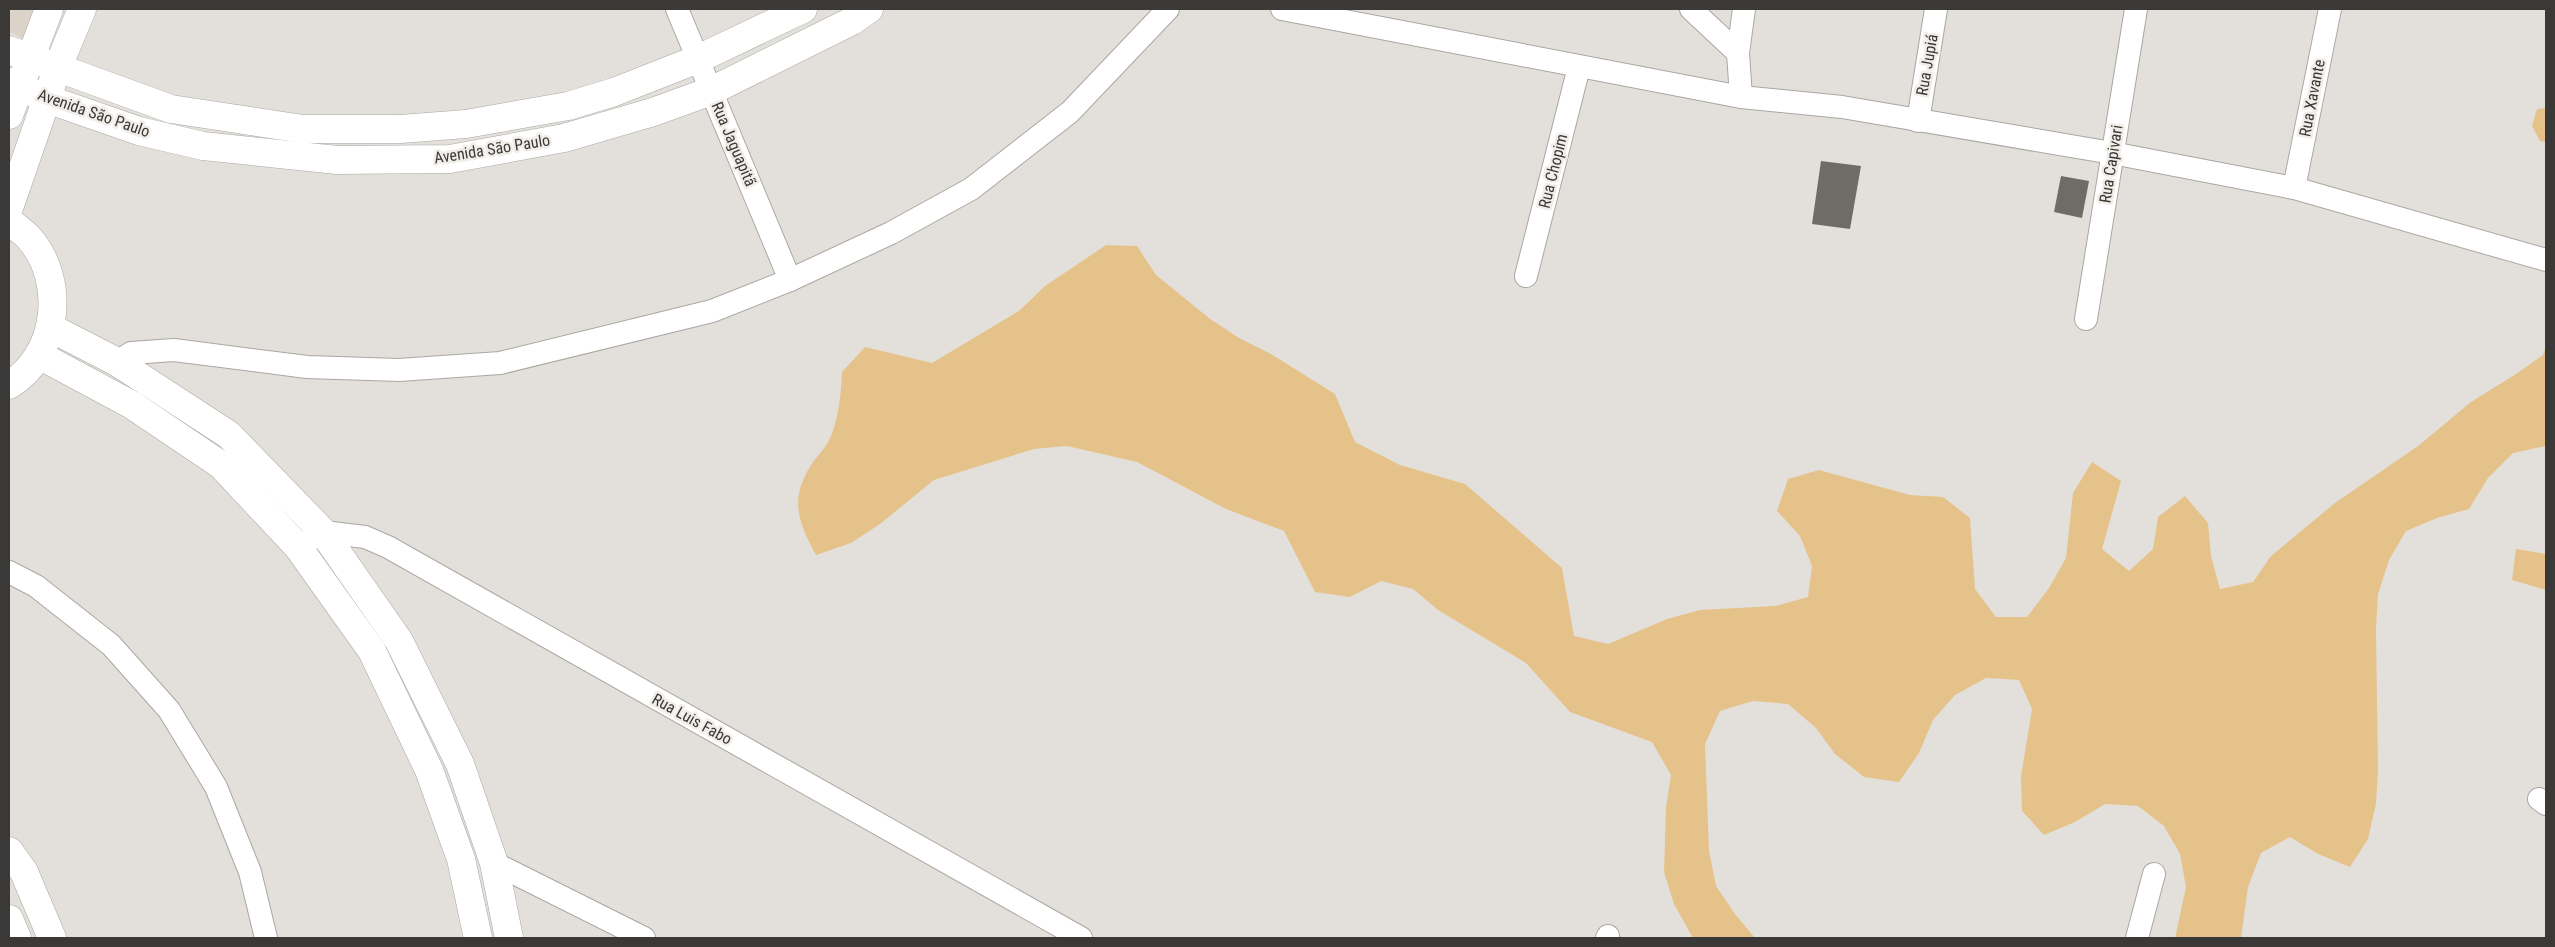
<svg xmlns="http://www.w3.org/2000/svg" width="2555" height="947" font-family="'Roboto Condensed',sans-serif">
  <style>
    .built { fill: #dbd3c7 }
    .green { fill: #e6c28b }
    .building { fill: #6f6c67 }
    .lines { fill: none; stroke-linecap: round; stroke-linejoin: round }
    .street-casing { stroke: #aaa7a2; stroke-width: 24 }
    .secondary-casing { stroke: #aaa7a2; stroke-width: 29 }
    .street { stroke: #fff; stroke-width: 22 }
    .secondary { stroke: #fff; stroke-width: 28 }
    .labels { text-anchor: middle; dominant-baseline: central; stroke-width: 5; stroke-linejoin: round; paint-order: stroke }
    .street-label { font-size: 16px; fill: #3a3937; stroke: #f1ede8 }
  </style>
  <rect width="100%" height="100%" fill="#e3e0db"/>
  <polygon class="built" points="9,9 35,9 23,38 9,32"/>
  <g class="green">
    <polygon points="2546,108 2546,142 2540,141 2532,126 2537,109"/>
    <path d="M1106,245L1137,246L1156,275L1209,318L1239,338L1271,354L1335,394L1355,442L1400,465L1465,484L1562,568L1574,636L1608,644L1667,619L1700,610L1775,606L1808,597L1812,566L1800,536L1777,511L1788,479L1819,470L1910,495L1943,497L1970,518L1975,589L1996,617H2027L2049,588L2066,558L2073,493L2092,462L2121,481L2102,549L2129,571L2153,549L2158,517L2185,496L2208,523L2211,556L2220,589L2253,582L2271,556L2335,503L2418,446L2471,402L2516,374L2543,355L2546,346V446L2513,453L2488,478L2469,509L2437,518L2406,531L2389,560L2378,594L2376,629L2378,770L2376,804L2368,839L2350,867L2318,854L2290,837L2261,853L2248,887L2241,938H2175L2186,887L2180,854L2164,826L2138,806L2105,804L2075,822L2044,835L2022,811L2021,776L2032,709L2019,680L1986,678L1955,695L1933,720L1919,753L1899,782L1864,777L1835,754L1816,728L1788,704L1753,701L1720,711L1705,744L1709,851L1716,886L1735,914L1755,938H1693L1674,904L1664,872L1666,807L1671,775L1652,742L1570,712L1526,663L1438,610L1413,589L1381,581L1350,597L1315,592L1284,531L1226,509L1137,462L1067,446L1034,449L934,480L880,524L851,543L816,555C797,520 789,498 813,462C819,454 827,446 831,436C839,416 841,394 842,372L865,347L932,363L1019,311L1045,286Z"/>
    <polygon points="2516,549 2546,554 2546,590 2512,580"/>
  </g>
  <g class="building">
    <polygon points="1821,161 1861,166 1850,229 1812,224"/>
    <polygon points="2061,176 2089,181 2082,218 2054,212"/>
  </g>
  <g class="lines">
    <g class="street-casing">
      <g id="street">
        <polyline points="677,9 790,280"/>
        <polyline points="1282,9 1741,97 1842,107 2112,153 2294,188 2546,260"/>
        <polyline points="1691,9 1738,53"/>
        <polyline points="1741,97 1738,53 1744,9"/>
        <polyline points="1918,121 1936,9"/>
        <polyline points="2294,188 2330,9"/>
        <polyline points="1526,276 1579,67"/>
        <polyline points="2086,319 2136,9"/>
        <polyline points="117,362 131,353 174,350 307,367 399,370 500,363 712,311 790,280 891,233 971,189 1070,112 1168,9"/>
        <polyline points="298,547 323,532 365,537 388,547 1081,938"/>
        <polyline points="9,572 36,586 111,645 169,710 216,787 250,872 266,938"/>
        <polyline points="2539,799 2546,804"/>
        <polyline points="494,863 644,938"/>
        <polyline points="1607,938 1608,936"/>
        <polyline points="2137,938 2154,874"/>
      </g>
    </g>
    <g class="secondary-casing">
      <g id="secondary">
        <polyline points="9,50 171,109 303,129 400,129 466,124 568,106 614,92 698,59 803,9"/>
        <polyline points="9,82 47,99 139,131 203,146 337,160 450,159 564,138 653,112 711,91 852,21 869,9"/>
        <polyline points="9,115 49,9"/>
        <polyline points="9,208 57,69 82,9"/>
        <path d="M9,221C15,227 24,232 29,238C67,281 58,356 9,385"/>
        <polyline points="51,328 117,362 229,435 323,532 399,641 460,764 494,863 509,938"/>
        <polyline points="39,355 132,405 221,465 298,547 372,651 429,770 461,859 478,938"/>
        <polyline points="9,851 24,872 52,938"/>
        <polyline points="9,919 17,938"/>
      </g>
    </g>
    <use href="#street" class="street"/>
    <use href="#secondary" class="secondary"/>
  </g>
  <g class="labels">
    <g class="street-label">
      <text transform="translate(1927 65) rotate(-80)">Rua Jupiá</text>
      <text transform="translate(2312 98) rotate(-79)">Rua Xavante</text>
      <text transform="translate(94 113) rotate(19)">Avenida São Paulo</text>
      <text transform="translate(734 144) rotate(67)">Rua Jaguapitã</text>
      <text transform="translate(492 149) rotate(-9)">Avenida São Paulo</text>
      <text transform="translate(2111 164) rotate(-81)">Rua Capivari</text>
      <text transform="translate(1553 171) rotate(-76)">Rua Chopim</text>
      <text transform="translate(692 719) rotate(29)">Rua Luis Fabo</text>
    </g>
  </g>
  <rect width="2555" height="947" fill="none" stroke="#3a3937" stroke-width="20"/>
</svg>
